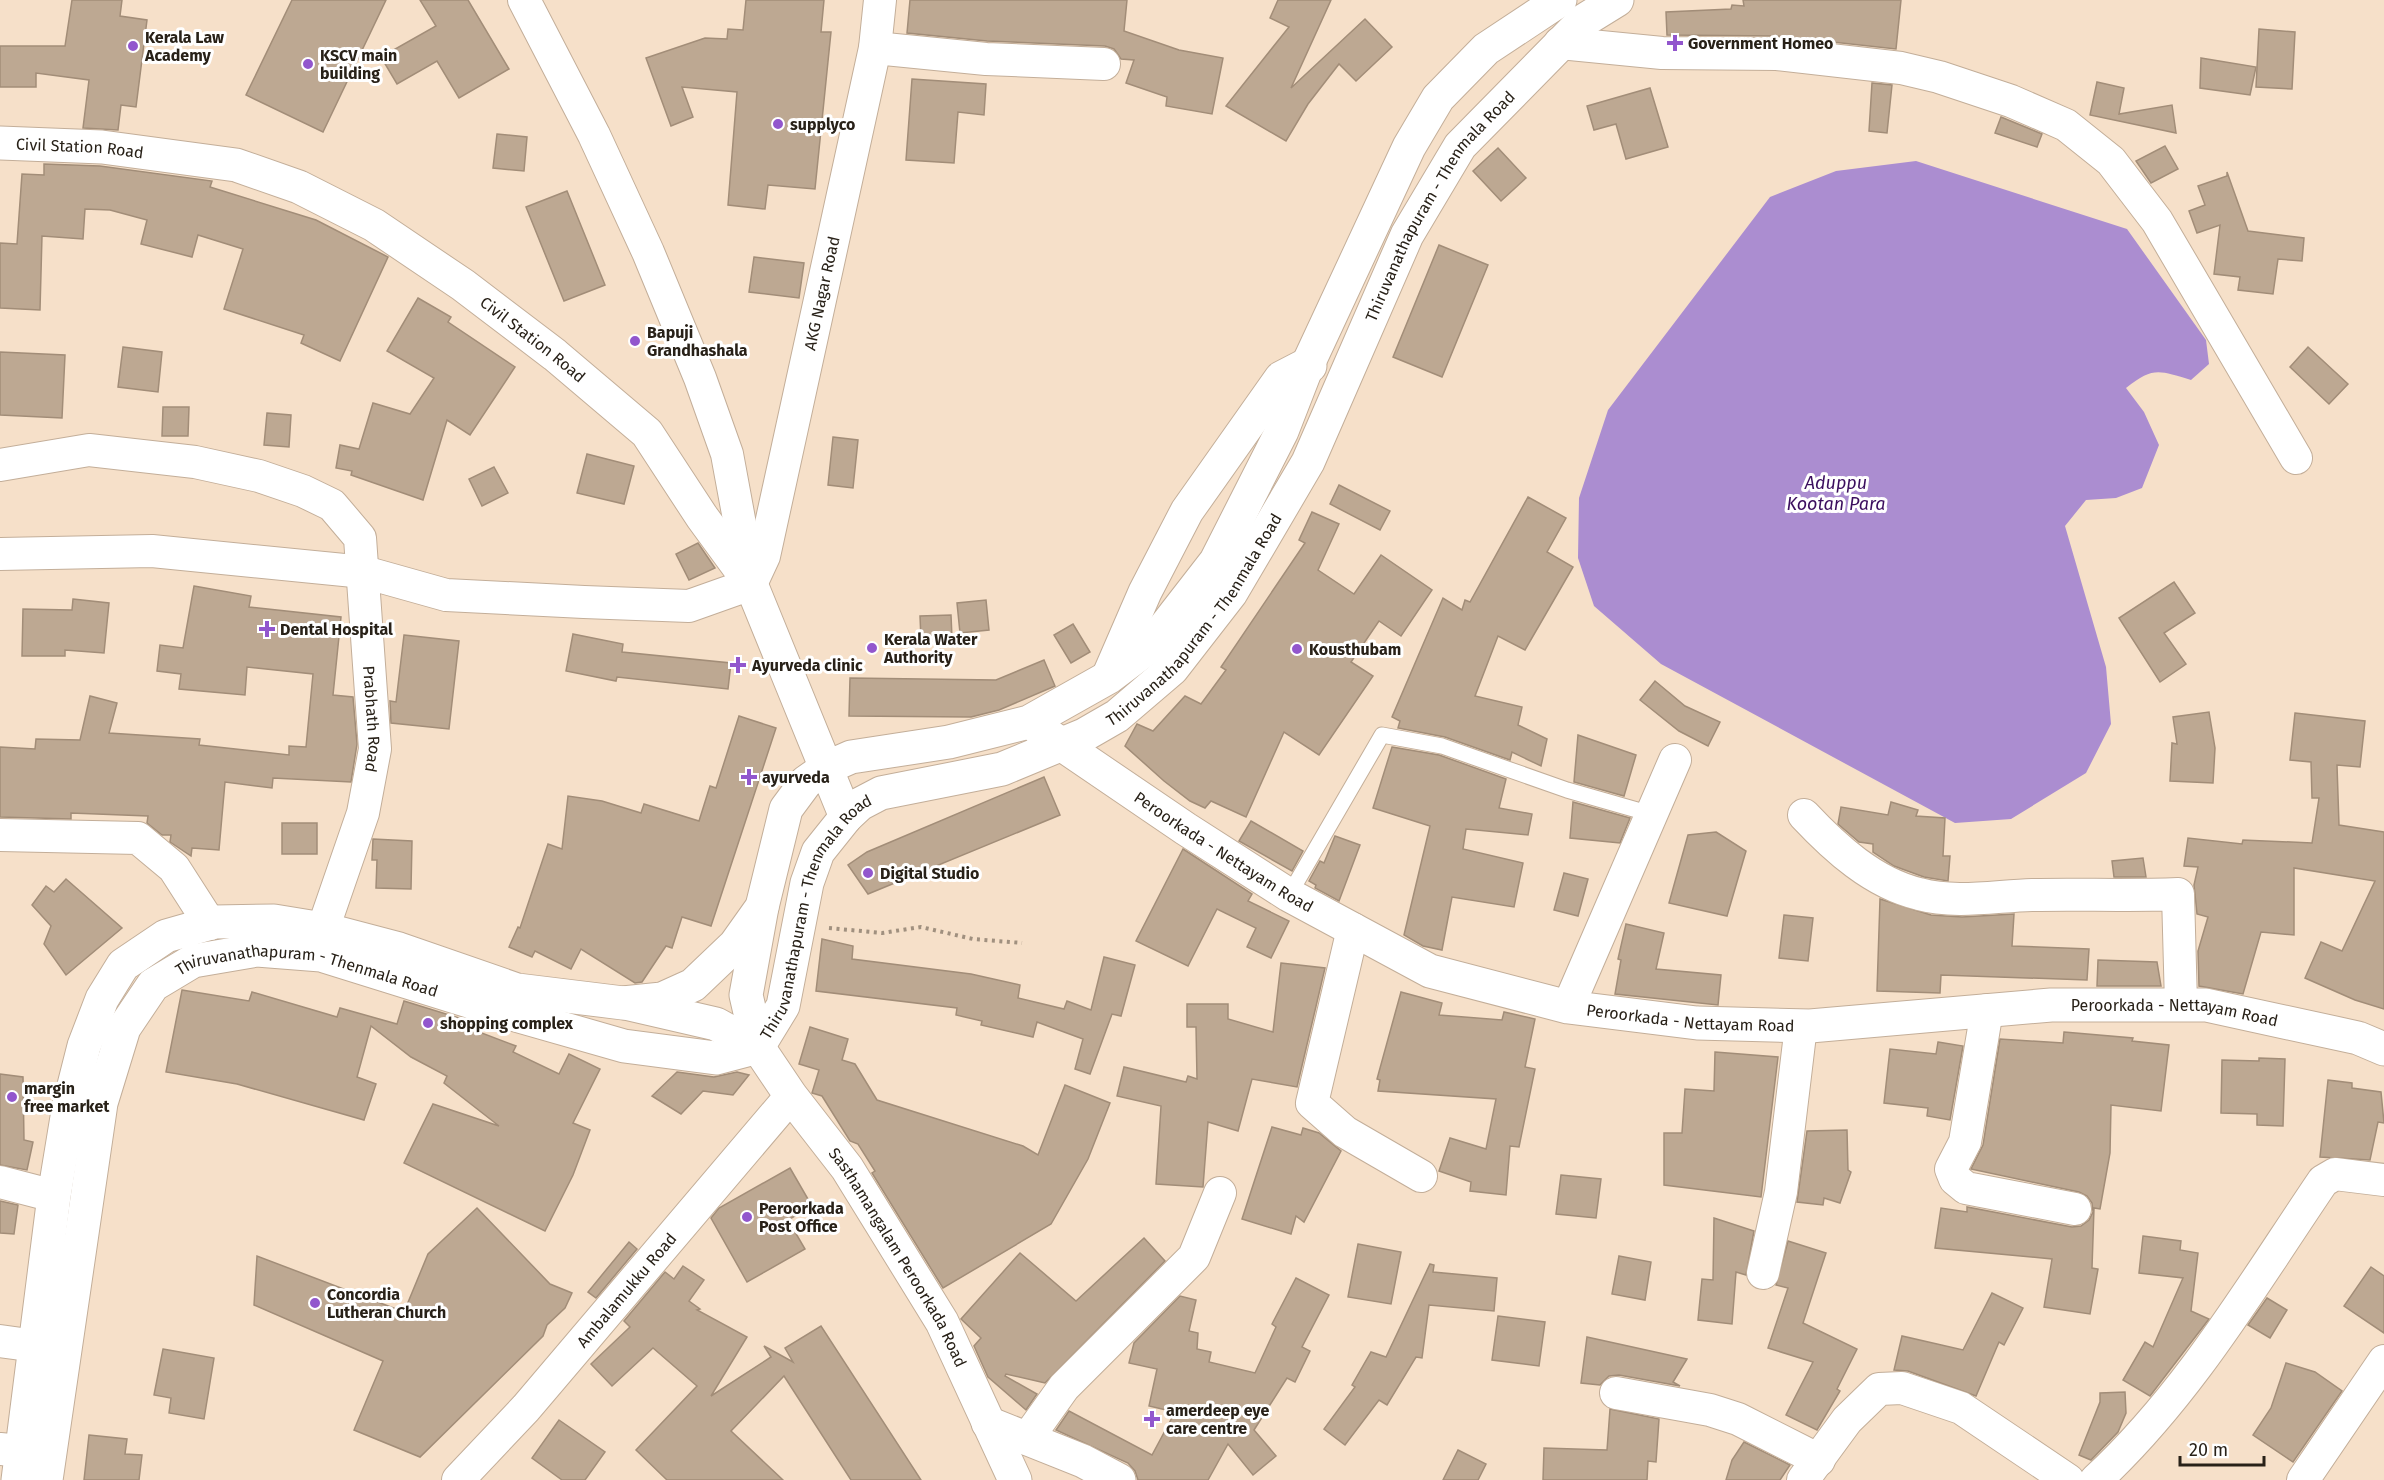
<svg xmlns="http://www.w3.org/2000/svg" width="2384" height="1480" font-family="'Fira Sans',sans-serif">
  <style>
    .water { fill: #ab8dd0 }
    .building { fill: #bda892; stroke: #a28d78; stroke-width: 1.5 }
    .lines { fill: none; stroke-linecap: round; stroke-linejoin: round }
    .lane-casing { stroke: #c3ae99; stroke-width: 17 }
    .street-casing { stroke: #c3ae99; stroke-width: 34 }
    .secondary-casing { stroke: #c3ae99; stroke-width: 35 }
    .primary-casing { stroke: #c3ae99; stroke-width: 35 }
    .path { stroke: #a0907f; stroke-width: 4; stroke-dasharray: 3 4.5; stroke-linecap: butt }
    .lane { stroke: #fff; stroke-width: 15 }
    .street { stroke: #fff; stroke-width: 32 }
    .secondary { stroke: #fff; stroke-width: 33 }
    .primary { stroke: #fff; stroke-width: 33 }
    .poi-dot { fill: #9256cd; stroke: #fff; stroke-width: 2 }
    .labels { text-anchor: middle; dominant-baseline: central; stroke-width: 6; stroke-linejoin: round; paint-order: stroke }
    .poi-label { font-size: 16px; font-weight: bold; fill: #282118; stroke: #fff; text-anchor: start }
    .street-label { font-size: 16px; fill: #282118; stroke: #fff }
    .water-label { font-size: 18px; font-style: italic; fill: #3b0e5e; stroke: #fff }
  </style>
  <rect width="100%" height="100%" fill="#f6e0c9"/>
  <path class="water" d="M1916,161L2127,229L2206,340L2209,364L2191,380C2158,370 2153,367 2126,388L2144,412L2159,445L2142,488L2116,498L2086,500L2065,526L2106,667L2111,724L2086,773L2011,819L1955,823L1661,664L1594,606L1578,558L1579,498L1608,410L1770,197L1836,171Z"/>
  <g class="building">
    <polygon points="72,0 122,0 120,16 147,20 136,107 121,105 118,130 83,128 89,80 36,73 36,87 0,87 0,46 65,46"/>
    <polygon points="292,0 386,0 323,132 246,95"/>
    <polygon points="420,0 468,0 509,69 459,98 437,61 397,84 381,57 436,26"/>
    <polygon points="746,0 824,0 821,32 831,32 815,189 768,185 765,209 728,205 737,92 682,87 693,117 671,126 646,58 705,38 727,39 728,29 743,30"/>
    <polygon points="910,0 1127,0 1124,31 1179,50 1223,58 1212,114 1166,106 1167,97 1126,83 1134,60 1121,59 1114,49 1105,46 987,41 907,33"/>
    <polygon points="1278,0 1331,0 1291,88 1365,19 1392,47 1356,81 1339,64 1308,104 1286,141 1226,106 1289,27 1270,18"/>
    <polygon points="1743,0 1901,0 1896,49 1777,36 1667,35 1666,12 1731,9 1732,5 1744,6"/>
    <polygon points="2259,29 2295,32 2292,89 2256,87"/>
    <polygon points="2201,58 2256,67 2250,95 2200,88"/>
    <polygon points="912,79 986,84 984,115 958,112 954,163 906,160"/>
    <polygon points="2097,82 2124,88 2119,114 2172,105 2176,133 2090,115"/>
    <polygon points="1872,83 1892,85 1887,133 1869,131"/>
    <polygon points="1650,88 1668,147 1626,159 1616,124 1594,130 1587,106"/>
    <polygon points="2001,117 2042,134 2037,147 1995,133"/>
    <polygon points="497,134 527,137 524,171 493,168"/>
    <polygon points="2165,146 2178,169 2151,183 2136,161"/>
    <polygon points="1498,148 1526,178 1501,201 1473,171"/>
    <polygon points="44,164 100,166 212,181 210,187 316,220 388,257 340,361 301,343 304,335 224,309 243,249 198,235 192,257 141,244 147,220 110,210 85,209 83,239 42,236 40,310 0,308 0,243 17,244 22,174 44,175"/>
    <polygon points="2227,172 2248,231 2304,238 2302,261 2278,259 2273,294 2238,290 2240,277 2214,274 2220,225 2197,233 2189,211 2205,205 2198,186 2227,176"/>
    <polygon points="567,191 605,285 564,301 526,207"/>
    <polygon points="1439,245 1488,265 1442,377 1393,357"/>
    <polygon points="754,257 804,263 799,298 749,292"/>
    <polygon points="418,298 451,317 448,322 515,367 470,435 447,420 423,500 351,475 352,471 336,468 340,445 359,449 373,403 410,414 434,378 387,351"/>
    <polygon points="123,347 162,352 158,392 118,387"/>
    <polygon points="2308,347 2348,384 2329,404 2290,367"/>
    <polygon points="0,352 65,355 62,418 0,415"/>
    <polygon points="163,407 189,407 188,436 162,436"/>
    <polygon points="267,413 291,415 289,447 264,445"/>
    <polygon points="833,437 858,440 853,488 828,485"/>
    <polygon points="587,454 634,466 624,504 577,493"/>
    <polygon points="494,467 508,493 482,506 469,479"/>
    <polygon points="1339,485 1390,511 1380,530 1330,504"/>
    <polygon points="1528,497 1566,518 1547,552 1573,567 1525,650 1498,636 1475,696 1522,707 1518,725 1547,739 1541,766 1512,752 1510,760 1445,737 1398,728 1400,721 1392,717 1443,598 1462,610 1465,600 1470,602"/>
    <polygon points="1312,512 1339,524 1318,570 1354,594 1381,555 1432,590 1401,636 1379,621 1351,662 1373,676 1319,755 1284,732 1246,817 1211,801 1205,808 1190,801 1164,781 1125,746 1137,724 1153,731 1185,696 1201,704 1226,670 1221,667 1305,543 1299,540"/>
    <polygon points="698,543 715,568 689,580 676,554"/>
    <polygon points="2174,582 2195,613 2164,633 2186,664 2160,682 2119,618"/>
    <polygon points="194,586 251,596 249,607 341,617 333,695 353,697 357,744 351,782 273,778 272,788 225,782 219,850 192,848 191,856 170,842 171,835 162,835 147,823 148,816 71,813 71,819 0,817 0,747 35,749 36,739 80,740 90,696 117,703 109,733 200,739 199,745 289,755 289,746 306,747 313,674 247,667 245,695 179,689 181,674 157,671 160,645 183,648"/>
    <polygon points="73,599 109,603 104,653 65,650 65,656 22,656 23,609 72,610"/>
    <polygon points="986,600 989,630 960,633 957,603"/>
    <polygon points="951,615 952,638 921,640 920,616"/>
    <polygon points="1073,624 1090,652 1071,663 1054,635"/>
    <polygon points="573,634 623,644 622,652 731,663 728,689 617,677 616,681 566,671"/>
    <polygon points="404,635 459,641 449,729 391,723 390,701 396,702"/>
    <polygon points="1044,660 1055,686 999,710 971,717 849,716 850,678 996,680"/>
    <polygon points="1655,681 1685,706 1720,722 1708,746 1679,731 1640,700"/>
    <polygon points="2209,712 2215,748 2213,783 2170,781 2172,743 2177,744 2173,717"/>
    <polygon points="2295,713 2365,721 2360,767 2337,765 2339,825 2384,832 2384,1009 2355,1000 2305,978 2321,942 2342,951 2375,881 2294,868 2294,935 2261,932 2243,994 2199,986 2198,951 2208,917 2197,914 2194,885 2198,867 2184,866 2188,838 2242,844 2243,840 2312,843 2319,798 2312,798 2311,762 2290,760"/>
    <polygon points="739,716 776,728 711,926 682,917 672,948 666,946 642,982 635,983 581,949 571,969 535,951 532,957 509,947 518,927 520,928 548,844 562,849 568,796 602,801 641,813 644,804 699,821 710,786 716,788"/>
    <polygon points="1578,735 1636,755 1624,796 1574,782"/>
    <polygon points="1392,747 1439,755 1506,779 1499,808 1532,814 1528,835 1466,829 1463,849 1523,863 1514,907 1452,897 1442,950 1423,946 1404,935 1430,826 1373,808"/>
    <polygon points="1044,777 1060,815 868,894 848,865 867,852"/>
    <polygon points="1573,802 1630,818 1620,843 1570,838"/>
    <polygon points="1891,802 1918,810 1916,816 1945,818 1943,856 1950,856 1948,881 1924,877 1894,866 1873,852 1873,844 1859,842 1838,824 1841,807 1888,815"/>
    <polygon points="1251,821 1303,851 1292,871 1239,841"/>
    <rect x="282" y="823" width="35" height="31"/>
    <polygon points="1716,832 1746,851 1727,916 1669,903 1688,835"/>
    <polygon points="1335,836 1360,845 1339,901 1315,888 1316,885 1309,881 1320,861 1324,863"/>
    <polygon points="373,839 412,841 411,889 376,888 377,860 372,860"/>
    <polygon points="1183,849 1252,894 1248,901 1289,921 1271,958 1247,947 1256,928 1217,909 1188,966 1136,941"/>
    <polygon points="2143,858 2146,877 2114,877 2112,861"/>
    <polygon points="1564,873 1588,879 1578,916 1554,910"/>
    <polygon points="66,879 122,928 66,975 44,944 51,926 32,905 46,886 54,892"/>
    <polygon points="1880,899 1931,915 1962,917 2014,914 2012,946 2089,949 2087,980 1941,975 1940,993 1877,991"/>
    <polygon points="1784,915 1813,918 1808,961 1779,958"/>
    <polygon points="1626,924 1664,933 1656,969 1721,975 1718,1005 1615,994 1621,960 1618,959"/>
    <polygon points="822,939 853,946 852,959 971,974 1020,985 1018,998 1064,1009 1067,1001 1091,1010 1104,957 1135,965 1121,1016 1112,1014 1090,1074 1075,1069 1083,1039 1037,1022 1033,1037 981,1025 982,1021 956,1015 957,1008 816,991"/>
    <polygon points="2098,960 2157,962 2161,986 2097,986"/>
    <polygon points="1281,963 1325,968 1297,1087 1252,1079 1238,1131 1208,1122 1203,1187 1156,1184 1161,1106 1117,1096 1124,1067 1186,1082 1188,1076 1197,1079 1196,1027 1187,1027 1187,1004 1228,1004 1228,1019 1273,1032"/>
    <polygon points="182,990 249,1001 252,992 337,1017 340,1008 397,1024 404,1001 459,1018 458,1024 516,1046 513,1052 559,1074 569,1054 600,1069 573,1123 590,1130 573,1175 545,1231 404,1163 433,1104 499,1126 444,1083 447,1076 411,1057 371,1026 357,1077 376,1084 364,1120 237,1084 166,1072"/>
    <polygon points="1401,992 1442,1003 1439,1015 1502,1020 1504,1012 1535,1019 1525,1067 1535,1069 1519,1147 1510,1146 1506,1195 1470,1191 1471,1182 1439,1171 1450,1138 1486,1149 1496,1099 1378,1091 1380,1080 1377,1079"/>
    <polygon points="810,1027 848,1039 842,1060 855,1064 877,1100 1023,1146 1038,1155 1065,1085 1110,1103 1088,1159 1051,1224 943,1288 872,1173 875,1171 858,1144 850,1141 822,1096 812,1093 819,1070 799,1064"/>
    <polygon points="2064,1032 2133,1038 2132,1041 2169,1045 2161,1111 2111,1105 2110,1153 2100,1209 2094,1208 2092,1268 2098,1269 2090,1314 2044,1307 2052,1259 1935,1248 1941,1208 1967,1212 1967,1207 2072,1227 2081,1226 2089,1220 2093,1212 2092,1203 2087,1196 2079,1192 1971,1169 1983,1145 2000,1039 2063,1043"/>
    <polygon points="1938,1042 1963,1046 1950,1120 1927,1116 1928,1108 1884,1103 1890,1049 1936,1054"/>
    <polygon points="1715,1052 1778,1057 1761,1197 1664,1185 1664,1133 1682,1133 1685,1089 1714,1091"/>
    <polygon points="2259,1058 2285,1059 2283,1126 2257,1125 2257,1114 2221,1113 2222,1060 2259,1061"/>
    <polygon points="677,1072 714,1077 737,1072 749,1075 733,1095 703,1091 681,1114 652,1096"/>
    <polygon points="0,1074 23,1077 24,1140 33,1142 27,1170 0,1165"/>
    <polygon points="2328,1080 2352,1083 2352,1088 2381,1092 2384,1123 2378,1122 2370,1160 2320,1157"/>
    <polygon points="1272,1127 1301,1135 1303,1128 1319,1133 1341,1151 1304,1222 1296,1216 1291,1234 1242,1219"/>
    <polygon points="1847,1130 1848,1170 1851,1172 1840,1203 1824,1198 1823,1205 1797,1202 1807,1131"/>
    <polygon points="790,1168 812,1206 788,1220 805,1249 747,1282 711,1218 719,1208"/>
    <polygon points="1561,1175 1601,1179 1596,1218 1556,1214"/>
    <polygon points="0,1201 18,1205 14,1234 0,1233"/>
    <polygon points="477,1208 550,1284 572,1293 565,1308 547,1325 543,1336 420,1457 354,1430 383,1361 254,1305 257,1256 404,1312 428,1254"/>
    <polygon points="1714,1218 1754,1231 1746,1275 1736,1272 1732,1324 1698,1320 1702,1279 1713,1280"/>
    <polygon points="2143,1236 2181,1241 2180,1250 2198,1253 2191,1311 2209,1319 2150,1396 2123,1380 2145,1342 2153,1347 2183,1278 2139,1273"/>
    <polygon points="1144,1238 1165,1261 1045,1383 1006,1374 1005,1376 1037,1394 1026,1410 988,1377 974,1346 981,1338 961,1319 1020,1253 1076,1301"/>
    <polygon points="1788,1241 1826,1253 1803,1323 1857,1349 1837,1389 1840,1391 1817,1430 1786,1415 1813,1362 1768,1348 1788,1288 1776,1285"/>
    <polygon points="629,1242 637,1249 596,1298 588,1292"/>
    <polygon points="1358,1244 1401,1252 1391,1304 1348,1297"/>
    <polygon points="1619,1256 1651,1262 1645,1300 1612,1294"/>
    <polygon points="1430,1264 1434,1265 1433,1272 1497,1278 1494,1311 1429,1305 1422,1358 1416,1357 1387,1405 1379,1400 1345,1445 1324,1429 1355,1387 1352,1385 1371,1352 1386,1357"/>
    <polygon points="683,1266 704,1280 689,1301 700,1309 697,1310 747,1337 711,1396 771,1357 764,1346 793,1362 785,1348 821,1326 921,1480 851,1480 784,1376 731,1431 783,1480 667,1480 636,1450 697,1386 653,1348 612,1386 591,1364 630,1327 624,1321 665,1272 674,1279"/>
    <polygon points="2371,1267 2384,1276 2384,1333 2344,1306"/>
    <polygon points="1296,1278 1329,1295 1302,1347 1310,1351 1295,1382 1287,1378 1254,1430 1276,1456 1253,1475 1228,1444 1208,1480 1138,1480 1135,1471 1128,1463 1056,1430 1069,1411 1152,1455 1175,1412 1149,1406 1157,1369 1129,1363 1134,1343 1180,1296 1196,1300 1189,1331 1198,1333 1197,1349 1211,1352 1209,1362 1255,1373 1276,1327 1272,1324"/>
    <polygon points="1992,1293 2023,1308 2004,1345 1999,1342 1976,1396 1908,1371 1894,1370 1902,1336 1963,1350"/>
    <polygon points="2267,1298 2287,1310 2270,1338 2248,1325"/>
    <polygon points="1498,1316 1545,1322 1539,1366 1492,1360"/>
    <polygon points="1587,1337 1687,1359 1673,1382 1680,1386 1619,1375 1609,1376 1600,1385 1581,1383"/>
    <polygon points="163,1349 214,1358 204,1419 169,1413 171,1398 154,1395"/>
    <polygon points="2286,1363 2315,1372 2342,1391 2293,1462 2253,1435 2271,1408"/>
    <polygon points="2125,1392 2126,1413 2118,1432 2091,1460 2079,1455 2100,1402 2100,1393"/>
    <polygon points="1610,1409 1659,1419 1656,1462 1648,1461 1647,1480 1543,1480 1544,1448 1607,1450"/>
    <polygon points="559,1420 605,1452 585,1480 562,1480 532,1458"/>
    <polygon points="89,1435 127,1439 125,1454 142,1455 139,1480 84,1480"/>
    <polygon points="1744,1442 1790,1465 1780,1480 1726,1480 1732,1460"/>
    <polygon points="1458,1450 1486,1464 1478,1480 1443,1480"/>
  </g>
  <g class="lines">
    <g class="lane-casing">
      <polyline id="lane" points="1289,895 1382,735 1442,746 1567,790 1651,814"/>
    </g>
    <g class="street-casing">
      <g id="street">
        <polyline points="524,0 594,135 648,252 700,378 727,454 751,584"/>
        <polyline points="1560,43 1662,53 1777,54 1901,68 1939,77 2011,101 2066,125 2111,161 2157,221 2296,458"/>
        <polyline points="875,48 986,59 1104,64"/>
        <path id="s1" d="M0,465L89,450L195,462L259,476L303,491L332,505L360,538L375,749L363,813L323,929"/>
        <polyline points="0,554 152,551 364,572 446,595 584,602 689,606 751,584"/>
        <path id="s2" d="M751,584L764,556L875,48L880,0"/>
        <path d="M1804,815C1835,848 1873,883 1919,894C1956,904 1995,896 2032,895C2081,894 2129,896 2178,894L2181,1004"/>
        <polyline points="0,835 138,838 174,868 210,924"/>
        <polyline points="1353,929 1312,1103 1345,1132 1421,1176"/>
        <polyline points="1568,1007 1675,760"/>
        <polyline points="1987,1010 1965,1142 1951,1169 1955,1179 1966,1188 2075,1209"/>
        <polyline points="0,1182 54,1196"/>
        <polyline points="1763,1273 1781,1192 1801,1026"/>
        <polyline points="0,1341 36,1346"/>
        <polyline points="1616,1393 1710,1410 1738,1419 1819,1460"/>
        <polyline points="1027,1439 1064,1387 1194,1257 1220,1193"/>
        <polyline points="0,1449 21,1451"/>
        <path id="s3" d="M458,1480L526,1408L791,1096"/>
        <polyline points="1803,1480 1847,1420 1879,1389 1902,1388 1961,1408 2068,1480"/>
        <path d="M2096,1480C2188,1395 2253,1284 2323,1181L2335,1174L2384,1180"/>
        <polyline points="2303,1480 2384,1361"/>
      </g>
    </g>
    <g class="secondary-casing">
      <g id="secondary">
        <path id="s4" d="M0,143L102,147L236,165L299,187L374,225L463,285L555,355L647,433L702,517L751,584L846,817"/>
        <path id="s5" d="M1039,729L1186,829L1289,895L1430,971L1568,1007L1697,1023L1810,1026L2051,1005H2206L2358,1038L2384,1049"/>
        <path id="s6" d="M762,907L746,995L758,1047L791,1096L847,1168L942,1322L1015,1480"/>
        <polyline points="625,1003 716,1024 758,1047"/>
        <polyline points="988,1423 1083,1461 1119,1480"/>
      </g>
    </g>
    <g class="primary-casing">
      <g id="primary">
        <polyline points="1109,675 1145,592 1187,511 1281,378 1308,364 1310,366"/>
        <polyline points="18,1480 54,1196 69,1105 84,1046 102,999 123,965 166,936 215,922 274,921 323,929 399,949 517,990 623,1003 662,999 693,985 735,945 762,907 786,809 806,782 826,768 851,757 949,742 1029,722 1109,677 1150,646 1216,561 1282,431 1308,364 1409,147 1438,98 1486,49 1560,0"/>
        <path id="s7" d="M46,1480L101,1103L124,1028L153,985L193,961L257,950L321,955L491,1008L624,1046L716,1058L758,1047L783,1006L807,883L818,852L846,817L860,804L881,793L1002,769L1084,735L1117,716L1172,669L1231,593L1308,462L1407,235L1460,146L1583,21L1617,0"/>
      </g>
    </g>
    <polyline class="path" points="829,928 882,933 921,927 973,939 1022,943"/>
    <use href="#lane" class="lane"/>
    <use href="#street" class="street"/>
    <use href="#secondary" class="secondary"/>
    <use href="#primary" class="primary"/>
  </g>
  <g class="poi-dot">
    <path d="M1672 34h6v6h6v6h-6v6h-6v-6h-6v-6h6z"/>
    <circle cx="133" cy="46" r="6"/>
    <circle cx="308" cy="64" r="6"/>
    <circle cx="778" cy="124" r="6"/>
    <circle cx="635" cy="341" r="6"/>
    <path d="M264 620h6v6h6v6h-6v6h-6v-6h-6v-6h6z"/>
    <circle cx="872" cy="648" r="6"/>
    <circle cx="1297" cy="649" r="6"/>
    <path d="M735 656h6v6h6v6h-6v6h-6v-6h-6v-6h6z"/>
    <path d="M746 768h6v6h6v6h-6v6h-6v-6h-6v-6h6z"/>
    <circle cx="868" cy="873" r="6"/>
    <circle cx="428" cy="1023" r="6"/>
    <circle cx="12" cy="1097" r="6"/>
    <circle cx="747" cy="1217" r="6"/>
    <circle cx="315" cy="1303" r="6"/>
    <path d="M1149 1410h6v6h6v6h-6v6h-6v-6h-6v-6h6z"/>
  </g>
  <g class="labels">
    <g class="poi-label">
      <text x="145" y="37">Kerala Law<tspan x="145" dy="18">Academy</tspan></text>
      <text x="1688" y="43">Government Homeo</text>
      <text x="320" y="55">KSCV main<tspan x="320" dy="18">building</tspan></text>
      <text x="790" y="124">supplyco</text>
      <text x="647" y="332">Bapuji<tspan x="647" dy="18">Grandhashala</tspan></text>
      <text x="280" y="629">Dental Hospital</text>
      <text x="884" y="639">Kerala Water<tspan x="884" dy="18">Authority</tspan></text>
      <text x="1309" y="649">Kousthubam</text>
      <text x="752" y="665">Ayurveda clinic</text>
      <text x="762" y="777">ayurveda</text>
      <text x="880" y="873">Digital Studio</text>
      <text x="440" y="1023">shopping complex</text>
      <text x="24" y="1088">margin<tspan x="24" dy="18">free market</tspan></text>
      <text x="759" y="1208">Peroorkada<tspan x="759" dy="18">Post Office</tspan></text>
      <text x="327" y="1294">Concordia<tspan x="327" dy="18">Lutheran Church</tspan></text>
      <text x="1166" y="1410">amerdeep eye<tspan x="1166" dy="18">care centre</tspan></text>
    </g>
    <g class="street-label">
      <text stroke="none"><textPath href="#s4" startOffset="80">Civil Station Road</textPath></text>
      <text stroke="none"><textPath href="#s7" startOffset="2294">Thiruvanathapuram - Thenmala Road</textPath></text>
      <text stroke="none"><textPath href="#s2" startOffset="300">AKG Nagar Road</textPath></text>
      <text stroke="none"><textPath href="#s4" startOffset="584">Civil Station Road</textPath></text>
      <text stroke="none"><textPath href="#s7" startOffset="1808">Thiruvanathapuram - Thenmala Road</textPath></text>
      <text stroke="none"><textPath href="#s1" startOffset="566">Prabhath Road</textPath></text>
      <text stroke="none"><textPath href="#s5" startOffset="222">Peroorkada - Nettayam Road</textPath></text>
      <text stroke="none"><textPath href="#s7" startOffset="1286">Thiruvanathapuram - Thenmala Road</textPath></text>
      <text stroke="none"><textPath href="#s7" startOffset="674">Thiruvanathapuram - Thenmala Road</textPath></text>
      <text stroke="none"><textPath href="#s5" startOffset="1212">Peroorkada - Nettayam Road</textPath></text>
      <text stroke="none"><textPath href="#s5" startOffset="726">Peroorkada - Nettayam Road</textPath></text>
      <text stroke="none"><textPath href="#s6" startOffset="396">Sasthamangalam Peroorkada Road</textPath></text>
      <text stroke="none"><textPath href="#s3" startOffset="254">Ambalamukku Road</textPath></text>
    </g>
    <g class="water-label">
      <text x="1836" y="483">Aduppu<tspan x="1836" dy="21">Kootan Para</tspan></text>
    </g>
  </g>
  <path d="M2180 1456v9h84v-9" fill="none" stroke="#282118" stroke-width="3"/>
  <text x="2189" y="1456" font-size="18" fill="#282118" stroke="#ffffff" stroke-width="4.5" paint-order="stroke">20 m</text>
</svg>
